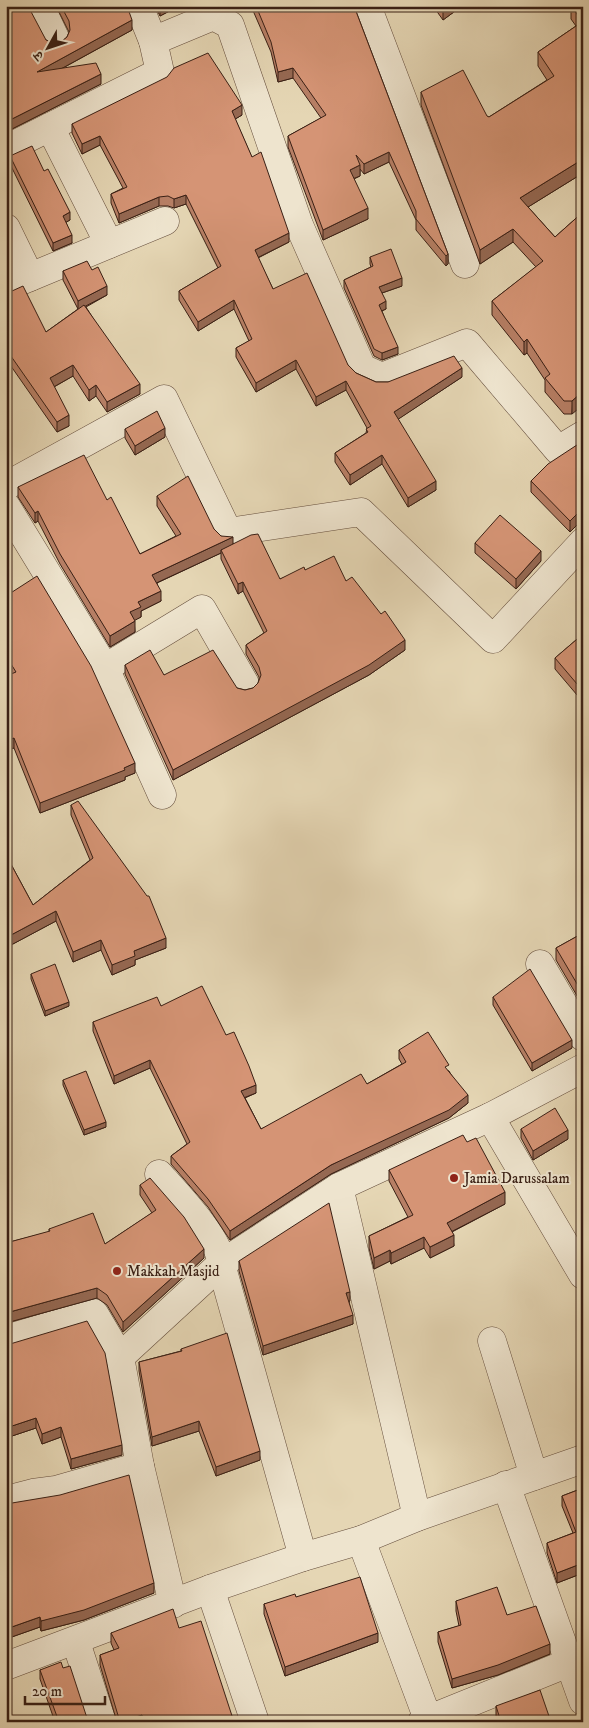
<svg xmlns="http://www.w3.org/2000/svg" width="589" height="1728" font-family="'IM FELL DW Pica','Noto Serif Devanagari',serif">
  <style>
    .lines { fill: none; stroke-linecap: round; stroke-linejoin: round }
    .minor-casing { stroke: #654e3d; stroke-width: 29 }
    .minor { stroke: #eee4ce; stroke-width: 28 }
    .wall { fill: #b77f65; stroke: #3a2015 }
    .shaded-wall { fill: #956852; stroke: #3a2015 }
    .building { fill: #d59475; stroke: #3a2015 }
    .poi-dot { fill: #8f2418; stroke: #eee4ce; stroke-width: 2 }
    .labels { text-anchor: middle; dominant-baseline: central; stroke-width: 4; stroke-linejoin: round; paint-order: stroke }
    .poi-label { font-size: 15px; fill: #3a2015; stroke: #eee4ce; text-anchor: start }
  </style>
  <rect width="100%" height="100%" fill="#e5d6b4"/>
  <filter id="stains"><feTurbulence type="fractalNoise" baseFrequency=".004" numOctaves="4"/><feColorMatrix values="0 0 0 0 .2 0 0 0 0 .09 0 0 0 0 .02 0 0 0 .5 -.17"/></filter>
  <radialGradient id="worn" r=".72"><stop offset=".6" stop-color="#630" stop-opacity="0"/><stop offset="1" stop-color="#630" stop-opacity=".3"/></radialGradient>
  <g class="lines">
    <g class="minor-casing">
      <g id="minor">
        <polyline points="40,6 55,38"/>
        <polyline points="367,6 465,264"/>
        <polyline points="153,41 213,16 230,25 299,225 362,368 382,377 467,343 558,450 583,435"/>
        <polyline points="50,127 109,244"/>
        <polyline points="6,149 160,72 153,41 139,6"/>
        <polyline points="6,228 30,277"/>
        <polyline points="6,287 165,221"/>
        <polyline points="6,486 164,399 228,532 361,512 493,639 583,542"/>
        <polyline points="6,506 105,668 162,795"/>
        <polyline points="105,668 202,609 245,684"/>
        <polyline points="540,964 583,1037"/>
        <polyline points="490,1117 583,1068"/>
        <path d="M159,1174C175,1192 222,1241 221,1264L303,1557"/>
        <polyline points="339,1187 417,1517"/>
        <polyline points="6,1339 94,1313 120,1357 140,1466 56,1490 33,1493 6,1500"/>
        <polyline points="492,1341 534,1476"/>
        <polyline points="120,1357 221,1264 339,1187 490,1117 583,1275"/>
        <polyline points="140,1466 173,1604"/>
        <polyline points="506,1485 583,1701"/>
        <polyline points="361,1540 429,1722"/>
        <polyline points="210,1589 255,1722"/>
        <polyline points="76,1642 102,1722"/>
        <polyline points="6,1666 210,1589 303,1557 361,1540 417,1517 583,1459"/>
        <polyline points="422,1722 583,1657"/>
      </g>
    </g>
    <use href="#minor" class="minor"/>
  </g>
  <g class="wall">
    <polygon points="6,6 46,40 53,43 61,42 67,37 69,32 56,6 127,6 132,30 63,68 101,84 6,132"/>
    <polygon points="155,6 179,6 160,16"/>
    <polygon points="251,6 354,6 448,254 448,264 446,266 416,230 416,220 389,162 364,174 360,169 360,176 354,179 368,219 323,240 288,147 288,136 321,118 293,78 278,82 271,52"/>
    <polygon points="433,6 462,6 443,20"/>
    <polygon points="571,6 583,6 583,173 528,207 555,237 583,212 572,414 564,414 545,392 545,380 527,353 524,355 492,315 492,301 536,267 513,242 480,264 421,105 421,92 489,117 547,80 538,66 538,52 576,26 571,19"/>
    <polygon points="242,115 235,119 289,242 258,258 273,289 356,373 376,382 388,382 462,377 398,419 436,490 408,507 382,464 350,485 335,462 335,453 366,433 367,428 346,390 316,406 296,369 256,392 236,357 236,348 249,341 234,309 198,331 179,300 179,291 218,268 186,204 174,208 168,206 159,206 119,223 111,203 111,194 123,188 100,145 82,154 72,133 72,124"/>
    <polygon points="10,156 44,171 70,220 66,222 72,243 53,251 10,164"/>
    <polygon points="370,257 402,286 382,293 386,309 382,311 398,354 382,360 374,356 344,288 344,280 371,267 370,264"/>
    <polygon points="92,270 107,295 86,307 140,394 107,412 96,396 89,401 73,376 54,387 69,426 57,432 6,359 6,290 46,332 78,309 63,280 63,271"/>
    <polygon points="125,429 165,437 135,455 125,438"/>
    <polygon points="583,441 570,532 531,492 531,481"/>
    <polygon points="18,487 107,500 140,554 176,536 157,506 157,496 214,529 221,536 233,543 280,579 305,570 346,581 405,650 369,675 173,780 125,674 125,665 164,675 237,688 245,690 253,688 258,683 259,679 259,677 246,654 246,645 264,633 243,591 238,594 221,559 221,553 157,583 161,601 141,611 141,617 134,620 135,632 110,647 60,564 38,521 35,523 18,497"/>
    <polygon points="475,543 541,561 516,589 475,553"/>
    <polygon points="6,596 135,773 125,777 125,780 40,813 14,748 6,750 6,676 11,674 6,666"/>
    <polygon points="583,634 583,702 555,669 555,658"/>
    <polygon points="71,805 166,948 135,960 135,965 112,975 101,950 73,962 56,921 11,945 6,936 6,855 33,905 90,860 71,815"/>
    <polygon points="583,933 583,1006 556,960 556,948"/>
    <polygon points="31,974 69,1006 45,1016 31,979"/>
    <polygon points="493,997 572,1048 532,1071 493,1005"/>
    <polygon points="161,1006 226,1035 256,1093 245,1098 261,1129 367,1084 402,1064 399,1059 399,1050 449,1071 468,1103 449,1118 331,1174 230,1240 208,1207 171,1164 171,1156 187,1144 150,1068 114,1084 93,1031 93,1022"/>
    <polygon points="63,1080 106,1127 84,1135 63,1085"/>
    <polygon points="521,1129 568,1139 533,1160 521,1138"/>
    <polygon points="389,1170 505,1204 452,1232 454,1246 430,1258 424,1248 391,1264 390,1261 374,1269 369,1248 369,1236 408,1217 389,1181"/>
    <polygon points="140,1185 204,1258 123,1332 107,1305 97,1298 6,1323 6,1243 49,1232 49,1229 105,1244 152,1213 140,1195"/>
    <polygon points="239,1261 350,1301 349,1301 353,1324 263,1355 239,1271"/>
    <polygon points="6,1344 122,1455 71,1469 61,1437 42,1444 36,1428 6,1438"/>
    <polygon points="181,1349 260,1460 216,1476 199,1431 152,1446 139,1371 139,1362 181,1351"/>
    <polygon points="583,1488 583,1573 557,1583 547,1553 547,1543 573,1533 562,1506 562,1496"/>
    <polygon points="6,1504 154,1593 84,1620 41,1631 40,1627 6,1639"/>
    <polygon points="296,1597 378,1642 285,1676 264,1614 264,1604"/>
    <polygon points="456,1601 507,1615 550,1654 498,1675 452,1688 438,1642 438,1632 459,1626 456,1611"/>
    <polygon points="179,1628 234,1722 117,1722 100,1665 100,1655 114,1650 111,1643 111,1633"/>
    <polygon points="63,1668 87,1722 55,1722 40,1679 40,1670"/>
    <polygon points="496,1706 551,1722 498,1722 496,1716"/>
  </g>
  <g class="shaded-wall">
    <polygon points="160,6 179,6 160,16"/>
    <polygon points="185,6 196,6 185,11"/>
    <polygon points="447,6 462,6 443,20 443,9"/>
    <polygon points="132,20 132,30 37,82 37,72"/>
    <polygon points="293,68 293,78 278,82 278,72"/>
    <polygon points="101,74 101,84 6,132 6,122"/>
    <polygon points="242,105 242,115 232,121 232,111"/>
    <polygon points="100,136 100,145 82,154 82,144"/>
    <polygon points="389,152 389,162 364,174 364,164"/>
    <polygon points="583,159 583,173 520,212 520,198"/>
    <polygon points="360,165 360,176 350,180 350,170"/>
    <polygon points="186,195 186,204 174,208 174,199"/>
    <polygon points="159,197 159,206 119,223 119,214"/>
    <polygon points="368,208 368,219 323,240 323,230"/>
    <polygon points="70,212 70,220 63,224 63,216"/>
    <polygon points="513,229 513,242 480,264 480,250"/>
    <polygon points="289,233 289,242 255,259 255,250"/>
    <polygon points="72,235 72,243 53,251 53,243"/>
    <polygon points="448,254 448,264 446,266 446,256"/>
    <polygon points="402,278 402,286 379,294 379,287"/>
    <polygon points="107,286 107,295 78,310 78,301"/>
    <polygon points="234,300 234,309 198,331 198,322"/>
    <polygon points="386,301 386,309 379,312 379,305"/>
    <polygon points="527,339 527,353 524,355 524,342"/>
    <polygon points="398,347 398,354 382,360 382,353"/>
    <polygon points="296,360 296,369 256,392 256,383"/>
    <polygon points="73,365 73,376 50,389 50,378"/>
    <polygon points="462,368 462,377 394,422 394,412"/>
    <polygon points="346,381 346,390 316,406 316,397"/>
    <polygon points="140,384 140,394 107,412 107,402"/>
    <polygon points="96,385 96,396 89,401 89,390"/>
    <polygon points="583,391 583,405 572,414 572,401"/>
    <polygon points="69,415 69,426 57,432 57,422"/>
    <polygon points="165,428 165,437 135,455 135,446"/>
    <polygon points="382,455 382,464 350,485 350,475"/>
    <polygon points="436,481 436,490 408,507 408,498"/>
    <polygon points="583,508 583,519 570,532 570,521"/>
    <polygon points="38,511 38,521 35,523 35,513"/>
    <polygon points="8,529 8,539 6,539 6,530"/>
    <polygon points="233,537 233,548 221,550 221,553 152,585 152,575"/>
    <polygon points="541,551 541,561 516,589 516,579"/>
    <polygon points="243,582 243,591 238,594 238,584"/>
    <polygon points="161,591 161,601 141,611 141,617 130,623 130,612 138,602"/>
    <polygon points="135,621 135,632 110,647 110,636"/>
    <polygon points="405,640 405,650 369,675 173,780 173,770"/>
    <polygon points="14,738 14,748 6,750 6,741"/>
    <polygon points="135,763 135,773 125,777 125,780 40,813 40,803"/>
    <polygon points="56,911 56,921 11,945 11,935"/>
    <polygon points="166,938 166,948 135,960 135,965 112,975 112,965 134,951"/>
    <polygon points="101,940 101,950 73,962 73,952"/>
    <polygon points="69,1002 69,1006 45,1016 45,1011"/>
    <polygon points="572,1040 572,1048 532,1071 532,1063"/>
    <polygon points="150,1060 150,1068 114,1084 114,1076"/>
    <polygon points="256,1085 256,1093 241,1099 241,1091"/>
    <polygon points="468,1095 468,1103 449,1118 331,1174 230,1240 230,1231 331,1165"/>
    <polygon points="106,1122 106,1127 84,1135 84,1130"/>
    <polygon points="568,1130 568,1139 533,1160 533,1151"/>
    <polygon points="505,1192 505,1204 447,1234 447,1223"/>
    <polygon points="454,1235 454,1246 430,1258 430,1247"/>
    <polygon points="424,1237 424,1248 391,1264 391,1253"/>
    <polygon points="204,1249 204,1258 123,1332 123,1322"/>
    <polygon points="390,1250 390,1261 374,1269 374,1258"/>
    <polygon points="97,1288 97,1298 6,1323 6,1313"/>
    <polygon points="350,1292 350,1301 346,1302 346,1293"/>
    <polygon points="353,1315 353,1324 263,1355 263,1346"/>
    <polygon points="36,1418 36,1428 6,1438 6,1428"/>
    <polygon points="199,1421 199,1431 152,1446 152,1437"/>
    <polygon points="61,1427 61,1437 42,1444 42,1434"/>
    <polygon points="122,1445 122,1455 71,1469 71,1459"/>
    <polygon points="260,1451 260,1460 216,1476 216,1467"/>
    <polygon points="583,1563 583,1573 557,1583 557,1573"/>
    <polygon points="154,1583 154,1593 84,1620 41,1631 41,1621"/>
    <polygon points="40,1617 40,1627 6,1639 6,1629"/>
    <polygon points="378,1633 378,1642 285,1676 285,1667"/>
    <polygon points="550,1644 550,1654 498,1675 452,1688 452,1679"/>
    <polygon points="142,1715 142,1722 120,1722"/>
    <polygon points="87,1718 87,1722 76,1722"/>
  </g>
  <g class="building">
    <polygon points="6,6 28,6 46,40 53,43 61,42 67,37 70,30 69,21 61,6 127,6 132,20 37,72 96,63 101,74 6,122"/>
    <polygon points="256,6 354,6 448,254 446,256 416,219 416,211 389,152 364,164 356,155 360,165 350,170 368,208 323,230 288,136 326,115 293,68 278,72 271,42"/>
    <polygon points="440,6 447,6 443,9"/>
    <polygon points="572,6 583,6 583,159 520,198 555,237 583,212 583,391 572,401 564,401 545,378 550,374 527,339 524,342 492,301 543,261 513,229 480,250 421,92 463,70 487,116 489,117 554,76 538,52 582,22"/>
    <polygon points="208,53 242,105 232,111 252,157 261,152 289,233 255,250 273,289 307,273 348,365 356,373 376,382 388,382 454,356 462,368 394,412 436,481 408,498 382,455 350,475 335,453 368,432 366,429 371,426 346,381 316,397 296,360 256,383 236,348 252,339 234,300 198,322 179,291 221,266 186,195 174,199 168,196 159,197 119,214 111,194 127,187 100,136 82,144 72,124 167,77 174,68"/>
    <polygon points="32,146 44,171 48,169 70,212 63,216 72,235 53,243 10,156"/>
    <polygon points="391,249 402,278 379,287 386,301 379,305 398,347 382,353 374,349 344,280 373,266 370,257"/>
    <polygon points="87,261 92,270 98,267 107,286 78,301 63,271"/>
    <polygon points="23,286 46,332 84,305 140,384 107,402 96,385 89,390 73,365 50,378 69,415 57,422 6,349 6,290 12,291"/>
    <polygon points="157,411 165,428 135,446 125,429"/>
    <polygon points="583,441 583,508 570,521 531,481 548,464"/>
    <polygon points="84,455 107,500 111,497 140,554 181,534 157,496 188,476 214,529 221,536 233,537 152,575 161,591 138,602 141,607 130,612 135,621 110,636 60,554 38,511 35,513 18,487"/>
    <polygon points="500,515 541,551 516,579 475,543"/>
    <polygon points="258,534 280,579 304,567 305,570 334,556 346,581 352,577 381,614 385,611 405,640 369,665 173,770 125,665 150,650 164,675 213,650 237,688 245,690 253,688 258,683 261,675 259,667 246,645 267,631 243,582 238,584 221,550 251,535"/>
    <polygon points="37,576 91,666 135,763 124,768 125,770 40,803 14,738 6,741 6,676 16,672 6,656 6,596"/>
    <polygon points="583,634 583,691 555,658"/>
    <polygon points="78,801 147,896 149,896 166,938 134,951 135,956 112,965 101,940 73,952 56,911 11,935 6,927 6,855 33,905 93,858 71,805"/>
    <polygon points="583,933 583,994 556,948"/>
    <polygon points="55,964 69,1002 45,1011 31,974"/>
    <polygon points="530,969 572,1040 532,1063 493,997"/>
    <polygon points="202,986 226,1035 234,1032 249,1066 256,1085 241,1091 261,1129 361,1074 367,1084 406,1062 399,1050 428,1032 449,1065 445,1067 468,1095 449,1110 331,1165 230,1231 208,1199 171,1156 190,1142 150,1060 114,1076 93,1022 157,997 161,1006"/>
    <polygon points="86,1071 106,1122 84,1130 63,1080"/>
    <polygon points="555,1108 568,1130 533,1151 521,1129"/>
    <polygon points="463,1135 467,1142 476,1138 505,1192 447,1223 454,1235 430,1247 424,1237 391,1253 390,1250 374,1258 369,1236 413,1215 389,1170"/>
    <polygon points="150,1178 184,1217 204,1249 123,1322 107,1295 97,1288 6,1313 6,1243 50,1231 49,1229 93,1213 105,1244 156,1210 140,1185"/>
    <polygon points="329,1203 350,1292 346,1293 353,1315 263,1346 239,1261"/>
    <polygon points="87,1321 105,1353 122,1445 71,1459 61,1427 42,1434 36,1418 6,1428 6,1344 10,1344"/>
    <polygon points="227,1333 260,1451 216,1467 199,1421 152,1437 139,1362 182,1351 181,1349"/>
    <polygon points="129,1475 154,1583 84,1610 41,1621 40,1617 6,1629 6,1504 60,1495"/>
    <polygon points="583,1488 583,1563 557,1573 547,1543 576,1532 562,1496"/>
    <polygon points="360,1577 378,1633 285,1667 264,1604 295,1594 296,1597"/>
    <polygon points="497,1587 507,1615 536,1606 550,1644 498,1665 452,1679 438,1632 461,1625 456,1601"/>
    <polygon points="173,1609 179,1628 201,1621 234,1722 144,1722 142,1715 120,1722 100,1655 119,1648 111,1633"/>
    <polygon points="61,1662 63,1668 70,1666 87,1718 76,1722 59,1722 40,1670"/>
    <polygon points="540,1690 551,1722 501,1722 496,1706"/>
  </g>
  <g class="poi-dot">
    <circle cx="454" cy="1178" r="5"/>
    <circle cx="117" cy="1271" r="5"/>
  </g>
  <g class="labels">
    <g class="poi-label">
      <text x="464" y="1178">Jamia Darussalam</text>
      <text x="127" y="1271">Makkah Masjid</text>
    </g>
  </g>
  <rect width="589" height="1728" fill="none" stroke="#e5d6b4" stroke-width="25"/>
  <rect x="8" y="8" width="574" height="1713" fill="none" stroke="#3a2015" stroke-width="2.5"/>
  <rect x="12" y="12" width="564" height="1703" fill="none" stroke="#3a2015"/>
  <g transform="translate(48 48) rotate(230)" stroke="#eee4ce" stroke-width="4" paint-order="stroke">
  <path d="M0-4L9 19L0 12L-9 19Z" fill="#3a2015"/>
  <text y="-8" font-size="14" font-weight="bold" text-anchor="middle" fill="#3a2015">उ</text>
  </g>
  <path d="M25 1696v8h80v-8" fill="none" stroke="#3a2015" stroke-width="2.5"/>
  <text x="32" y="1696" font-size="15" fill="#3a2015" stroke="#eee4ce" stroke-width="4" paint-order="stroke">20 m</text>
  <rect width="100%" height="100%" filter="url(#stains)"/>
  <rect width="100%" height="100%" fill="url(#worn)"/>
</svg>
